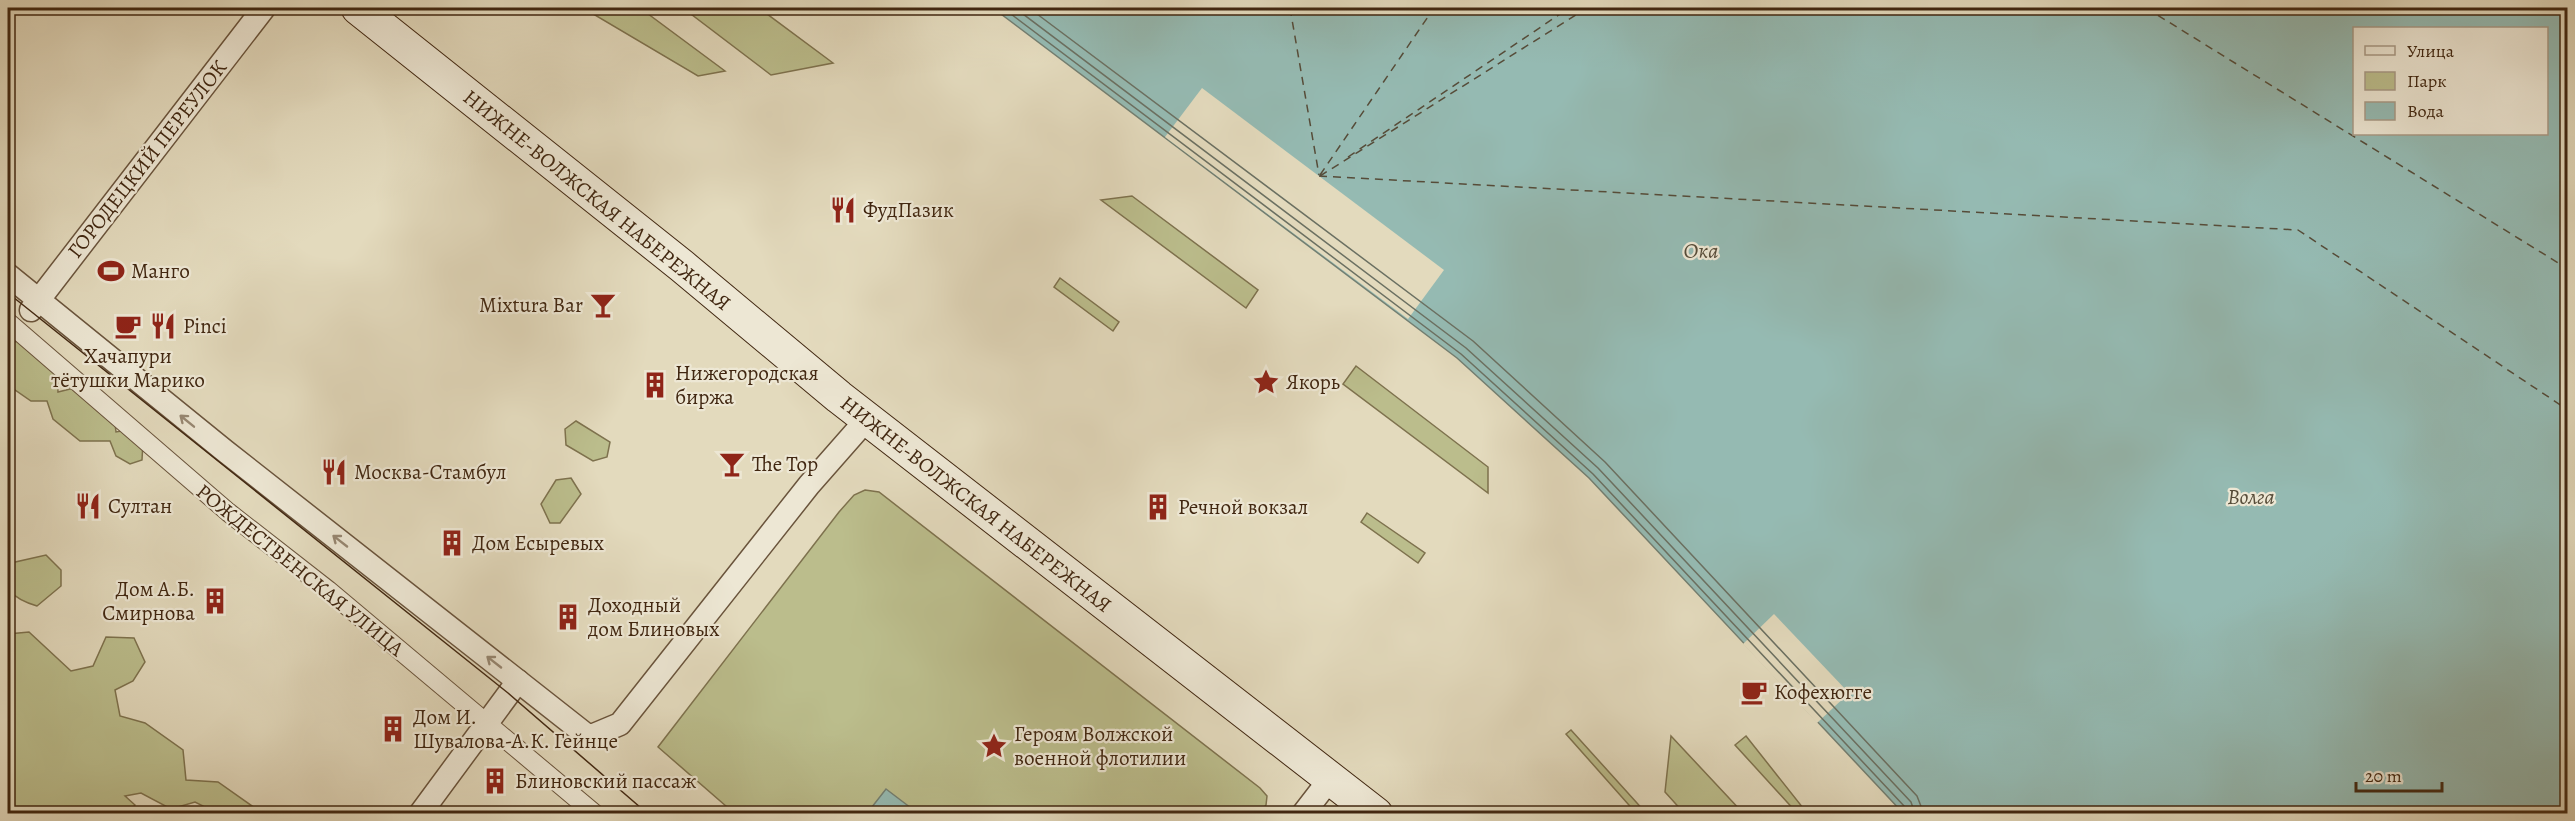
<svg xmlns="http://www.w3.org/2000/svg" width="2575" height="821" font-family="Alegreya,serif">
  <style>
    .green { fill: #bbbd8c; stroke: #7e724e; stroke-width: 1.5 }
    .water { fill: #95bab2; stroke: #737f72; stroke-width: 1.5; fill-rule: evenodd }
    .pier { fill: #e3dabd }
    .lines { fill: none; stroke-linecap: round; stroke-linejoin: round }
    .shore { stroke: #6b7062; stroke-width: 1.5 }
    .ferry { stroke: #564c39; stroke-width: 1.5; stroke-dasharray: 8 6; stroke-linecap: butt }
    .pedestrian-casing { stroke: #6a543c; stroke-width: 20 }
    .minor-casing { stroke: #6a543c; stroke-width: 25 }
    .secondary-casing { stroke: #412711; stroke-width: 35 }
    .pedestrian { stroke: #ede7d4; stroke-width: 18 }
    .minor { stroke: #ede7d4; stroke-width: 22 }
    .secondary { stroke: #ede7d4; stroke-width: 33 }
    .tram { stroke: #412711; stroke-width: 1.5 }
    .oneway { stroke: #978772 }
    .labels { text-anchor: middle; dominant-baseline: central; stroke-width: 4.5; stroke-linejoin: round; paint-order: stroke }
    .street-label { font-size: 21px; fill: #412711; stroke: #ede7d4 }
    .poi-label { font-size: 21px; fill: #412711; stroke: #ede7d4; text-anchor: start }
    .water-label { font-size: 22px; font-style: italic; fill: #564c39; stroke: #ede7d4 }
  </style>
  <rect width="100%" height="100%" fill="#e3dabd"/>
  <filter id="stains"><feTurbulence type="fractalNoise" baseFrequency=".00333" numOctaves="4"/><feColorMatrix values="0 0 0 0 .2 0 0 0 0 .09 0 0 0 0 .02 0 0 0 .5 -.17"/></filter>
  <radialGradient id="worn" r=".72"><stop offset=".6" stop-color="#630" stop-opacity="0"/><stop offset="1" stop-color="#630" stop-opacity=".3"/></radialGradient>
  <g class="green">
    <polygon points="583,8 640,8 725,71 698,76"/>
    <polygon points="683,8 759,8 833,63 771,75"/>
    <polygon points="1132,196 1258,290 1246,308 1101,200"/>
    <polygon points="1060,278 1119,322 1113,331 1054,287"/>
    <polygon points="22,337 57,368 58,392 74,388 114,415 116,432 128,430 143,441 142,460 130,464 116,456 110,441 80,441 53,419 47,401 31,401 8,385 8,347"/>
    <polygon points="1356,366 1488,467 1488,493 1343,384"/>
    <polygon points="576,421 610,442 607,457 593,461 566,445 565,429"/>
    <polygon points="571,478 581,494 560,523 550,523 541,504 556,480"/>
    <polygon points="865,490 879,492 1260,788 1267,796 1266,805 1258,814 734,813 658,747 839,512 854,495"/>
    <polygon points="1367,513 1425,553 1418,563 1361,522"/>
    <path d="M46,555L61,570V586L37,606C14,599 0,590 11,563Z"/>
    <polygon points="29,632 71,671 93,666 106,637 134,638 145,662 133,681 115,690 120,716 145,723 183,750 186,780 218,782 262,813 217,813 195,802 171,809 141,793 125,796 135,805 128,813 8,813 8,634"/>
    <polygon points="1571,730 1646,813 1636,813 1566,734"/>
    <polygon points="1671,736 1743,813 1684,813 1665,792"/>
    <polygon points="1746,736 1807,813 1797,813 1735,745"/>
  </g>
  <g class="water">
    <path d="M993,8H2567V813H1903L1589,478L1457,358ZM2354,28H2546V134H2354Z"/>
    <polygon points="886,789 915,811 913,813 868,812"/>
  </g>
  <g class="pier">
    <polygon points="1202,88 1444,270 1408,319 1165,137"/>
    <polygon points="1774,614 1849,693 1817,723 1743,644"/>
  </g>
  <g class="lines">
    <g class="shore">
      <polyline points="1003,8 1461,354 1593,474 1905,807 1907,814"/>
      <polyline points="1015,8 1466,348 1598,468 1911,802 1915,814"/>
      <polyline points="1029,8 1473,341 1605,462 1917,796 1924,814"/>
    </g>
    <g class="ferry">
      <polyline points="1290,8 1319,175"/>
      <polyline points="2146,8 2568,269"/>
      <polyline points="1348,157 1569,8"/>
      <polyline points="1320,175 1434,8"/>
      <polyline points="1319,176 2298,230 2568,410"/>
      <polyline points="1320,176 1587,8"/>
    </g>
    <g class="pedestrian-casing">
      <polyline id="pedestrian" points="8,322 228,512 328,590 595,814"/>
    </g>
    <g class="minor-casing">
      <g id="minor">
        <polyline points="8,275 225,451 589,737 620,724 809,485 867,419"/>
        <polyline points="31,310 264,8"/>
        <polyline points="420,814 518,681"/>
        <polyline points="1303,814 1330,779"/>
      </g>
    </g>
    <g class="secondary-casing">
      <polyline id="secondary" points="358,8 682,266 839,397 1376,814"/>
    </g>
    <use href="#pedestrian" class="pedestrian"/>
    <use href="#minor" class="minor"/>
    <use href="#secondary" class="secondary"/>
    <polyline class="tram" points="8,293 508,693 648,814"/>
  </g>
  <defs><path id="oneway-shaft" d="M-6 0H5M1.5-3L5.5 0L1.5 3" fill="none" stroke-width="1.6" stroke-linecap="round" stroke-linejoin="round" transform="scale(1.5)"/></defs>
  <g class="oneway">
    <use href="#oneway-shaft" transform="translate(187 421) rotate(-141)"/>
    <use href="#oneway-shaft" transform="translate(340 541) rotate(-142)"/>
    <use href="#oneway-shaft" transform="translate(494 662) rotate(-142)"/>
  </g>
  <defs>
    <g id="restaurant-bare" transform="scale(2.07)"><path d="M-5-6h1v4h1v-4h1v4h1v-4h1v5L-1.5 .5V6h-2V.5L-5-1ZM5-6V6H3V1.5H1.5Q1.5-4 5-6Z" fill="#8f2418" stroke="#ede7d4" stroke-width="2.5" paint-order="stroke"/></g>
    <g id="stadium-bare" transform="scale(2.07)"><path d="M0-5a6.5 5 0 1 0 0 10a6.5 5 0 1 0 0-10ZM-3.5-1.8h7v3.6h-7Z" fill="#8f2418" stroke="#ede7d4" stroke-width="2.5" paint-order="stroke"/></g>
    <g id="bar-bare" transform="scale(2.07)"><path d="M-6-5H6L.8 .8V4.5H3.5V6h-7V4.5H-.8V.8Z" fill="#8f2418" stroke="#ede7d4" stroke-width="2.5" paint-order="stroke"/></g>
    <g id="cafe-bare" transform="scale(2.07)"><path d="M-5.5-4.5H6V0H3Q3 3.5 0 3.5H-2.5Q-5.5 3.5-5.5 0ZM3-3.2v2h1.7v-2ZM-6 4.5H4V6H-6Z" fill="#8f2418" stroke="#ede7d4" stroke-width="2.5" paint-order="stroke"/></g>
    <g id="sight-bare" transform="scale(2.07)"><path d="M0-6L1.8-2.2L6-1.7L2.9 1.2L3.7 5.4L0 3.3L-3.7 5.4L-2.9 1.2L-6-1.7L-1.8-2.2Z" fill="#8f2418" stroke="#ede7d4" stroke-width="2.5" paint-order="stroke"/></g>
    <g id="building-bare" transform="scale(2.07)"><path d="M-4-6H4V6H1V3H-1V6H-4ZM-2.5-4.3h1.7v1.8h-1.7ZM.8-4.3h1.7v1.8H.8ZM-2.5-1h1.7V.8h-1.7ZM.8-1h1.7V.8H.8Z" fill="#8f2418" stroke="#ede7d4" stroke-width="2.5" paint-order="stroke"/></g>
  </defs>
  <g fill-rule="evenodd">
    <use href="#restaurant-bare" x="843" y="210"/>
    <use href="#stadium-bare" x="111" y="271"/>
    <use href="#bar-bare" x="603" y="305"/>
    <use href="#cafe-bare" x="128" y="326"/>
    <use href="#restaurant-bare" x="163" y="326"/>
    <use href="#sight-bare" x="1266" y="382"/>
    <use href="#building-bare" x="655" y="385"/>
    <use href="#bar-bare" x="732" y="464"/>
    <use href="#restaurant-bare" x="334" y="472"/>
    <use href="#restaurant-bare" x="88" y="506"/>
    <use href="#building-bare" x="1158" y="507"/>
    <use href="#building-bare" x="452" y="543"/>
    <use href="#building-bare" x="215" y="601"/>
    <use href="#building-bare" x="568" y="617"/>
    <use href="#cafe-bare" x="1754" y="692"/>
    <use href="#building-bare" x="393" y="729"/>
    <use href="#sight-bare" x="994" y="746"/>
    <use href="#building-bare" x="495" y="781"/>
  </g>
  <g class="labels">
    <g class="street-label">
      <text transform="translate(147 159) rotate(-52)">ГОРОДЕЦКИЙ ПЕРЕУЛОК</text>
      <text transform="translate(597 200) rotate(39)">НИЖНЕ-ВОЛЖСКАЯ НАБЕРЕЖНАЯ</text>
      <text transform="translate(976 504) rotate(38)">НИЖНЕ-ВОЛЖСКАЯ НАБЕРЕЖНАЯ</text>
      <text transform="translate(300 570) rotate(39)">РОЖДЕСТВЕНСКАЯ УЛИЦА</text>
    </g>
    <g class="poi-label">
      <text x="863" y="210">ФудПазик</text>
      <text x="131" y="271">Манго</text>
      <text x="583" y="305" text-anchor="end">Mixtura Bar</text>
      <text x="183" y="326">Pinci</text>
      <text x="128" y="356" text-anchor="middle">Хачапури<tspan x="128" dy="24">тётушки Марико</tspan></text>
      <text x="675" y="373">Нижегородская<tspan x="675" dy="24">биржа</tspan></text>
      <text x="1286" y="382">Якорь</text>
      <text x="752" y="464">The Top</text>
      <text x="354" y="472">Москва-Стамбул</text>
      <text x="108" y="506">Султан</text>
      <text x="1178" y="507">Речной вокзал</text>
      <text x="472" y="543">Дом Есыревых</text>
      <text x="195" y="589" text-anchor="end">Дом А.Б.<tspan x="195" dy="24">Смирнова</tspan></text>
      <text x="588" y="605">Доходный<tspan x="588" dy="24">дом Блиновых</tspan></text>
      <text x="1774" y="692">Кофехюгге</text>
      <text x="413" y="717">Дом И.<tspan x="413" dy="24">Шувалова-А.К. Гейнце</tspan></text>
      <text x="1014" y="734">Героям Волжской<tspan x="1014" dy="24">военной флотилии</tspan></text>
      <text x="515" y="781">Блиновский пассаж</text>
    </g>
    <g class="water-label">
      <text x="1701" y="251">Ока</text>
      <text x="2251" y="497">Волга</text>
    </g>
  </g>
  <rect width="2575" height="821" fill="none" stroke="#e3dabd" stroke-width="30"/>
  <rect x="9" y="9" width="2557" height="803" fill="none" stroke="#412711" stroke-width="3"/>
  <rect x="15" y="15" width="2545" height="791" fill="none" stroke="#412711" stroke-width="1.5"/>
  <rect x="2353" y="27" width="195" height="108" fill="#ede7d4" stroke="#a89a86" stroke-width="1.5"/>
  <rect x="2365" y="46" width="30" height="9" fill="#ede7d4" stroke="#a89a86" stroke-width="1.5"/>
  <text x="2407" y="57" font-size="18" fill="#412711">Улица</text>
  <rect x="2365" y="72" width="30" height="18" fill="#bbbd8c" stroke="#a89a86" stroke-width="1.5"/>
  <text x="2407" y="87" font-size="18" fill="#412711">Парк</text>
  <rect x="2365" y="102" width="30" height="18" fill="#95bab2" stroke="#a89a86" stroke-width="1.5"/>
  <text x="2407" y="117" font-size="18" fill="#412711">Вода</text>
  <path d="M2356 782v9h86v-9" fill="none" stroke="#412711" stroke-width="3"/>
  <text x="2365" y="782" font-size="18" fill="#412711" stroke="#ede7d4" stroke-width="4.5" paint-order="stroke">20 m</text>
  <rect width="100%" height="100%" filter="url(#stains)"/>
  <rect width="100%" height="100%" fill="url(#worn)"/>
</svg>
